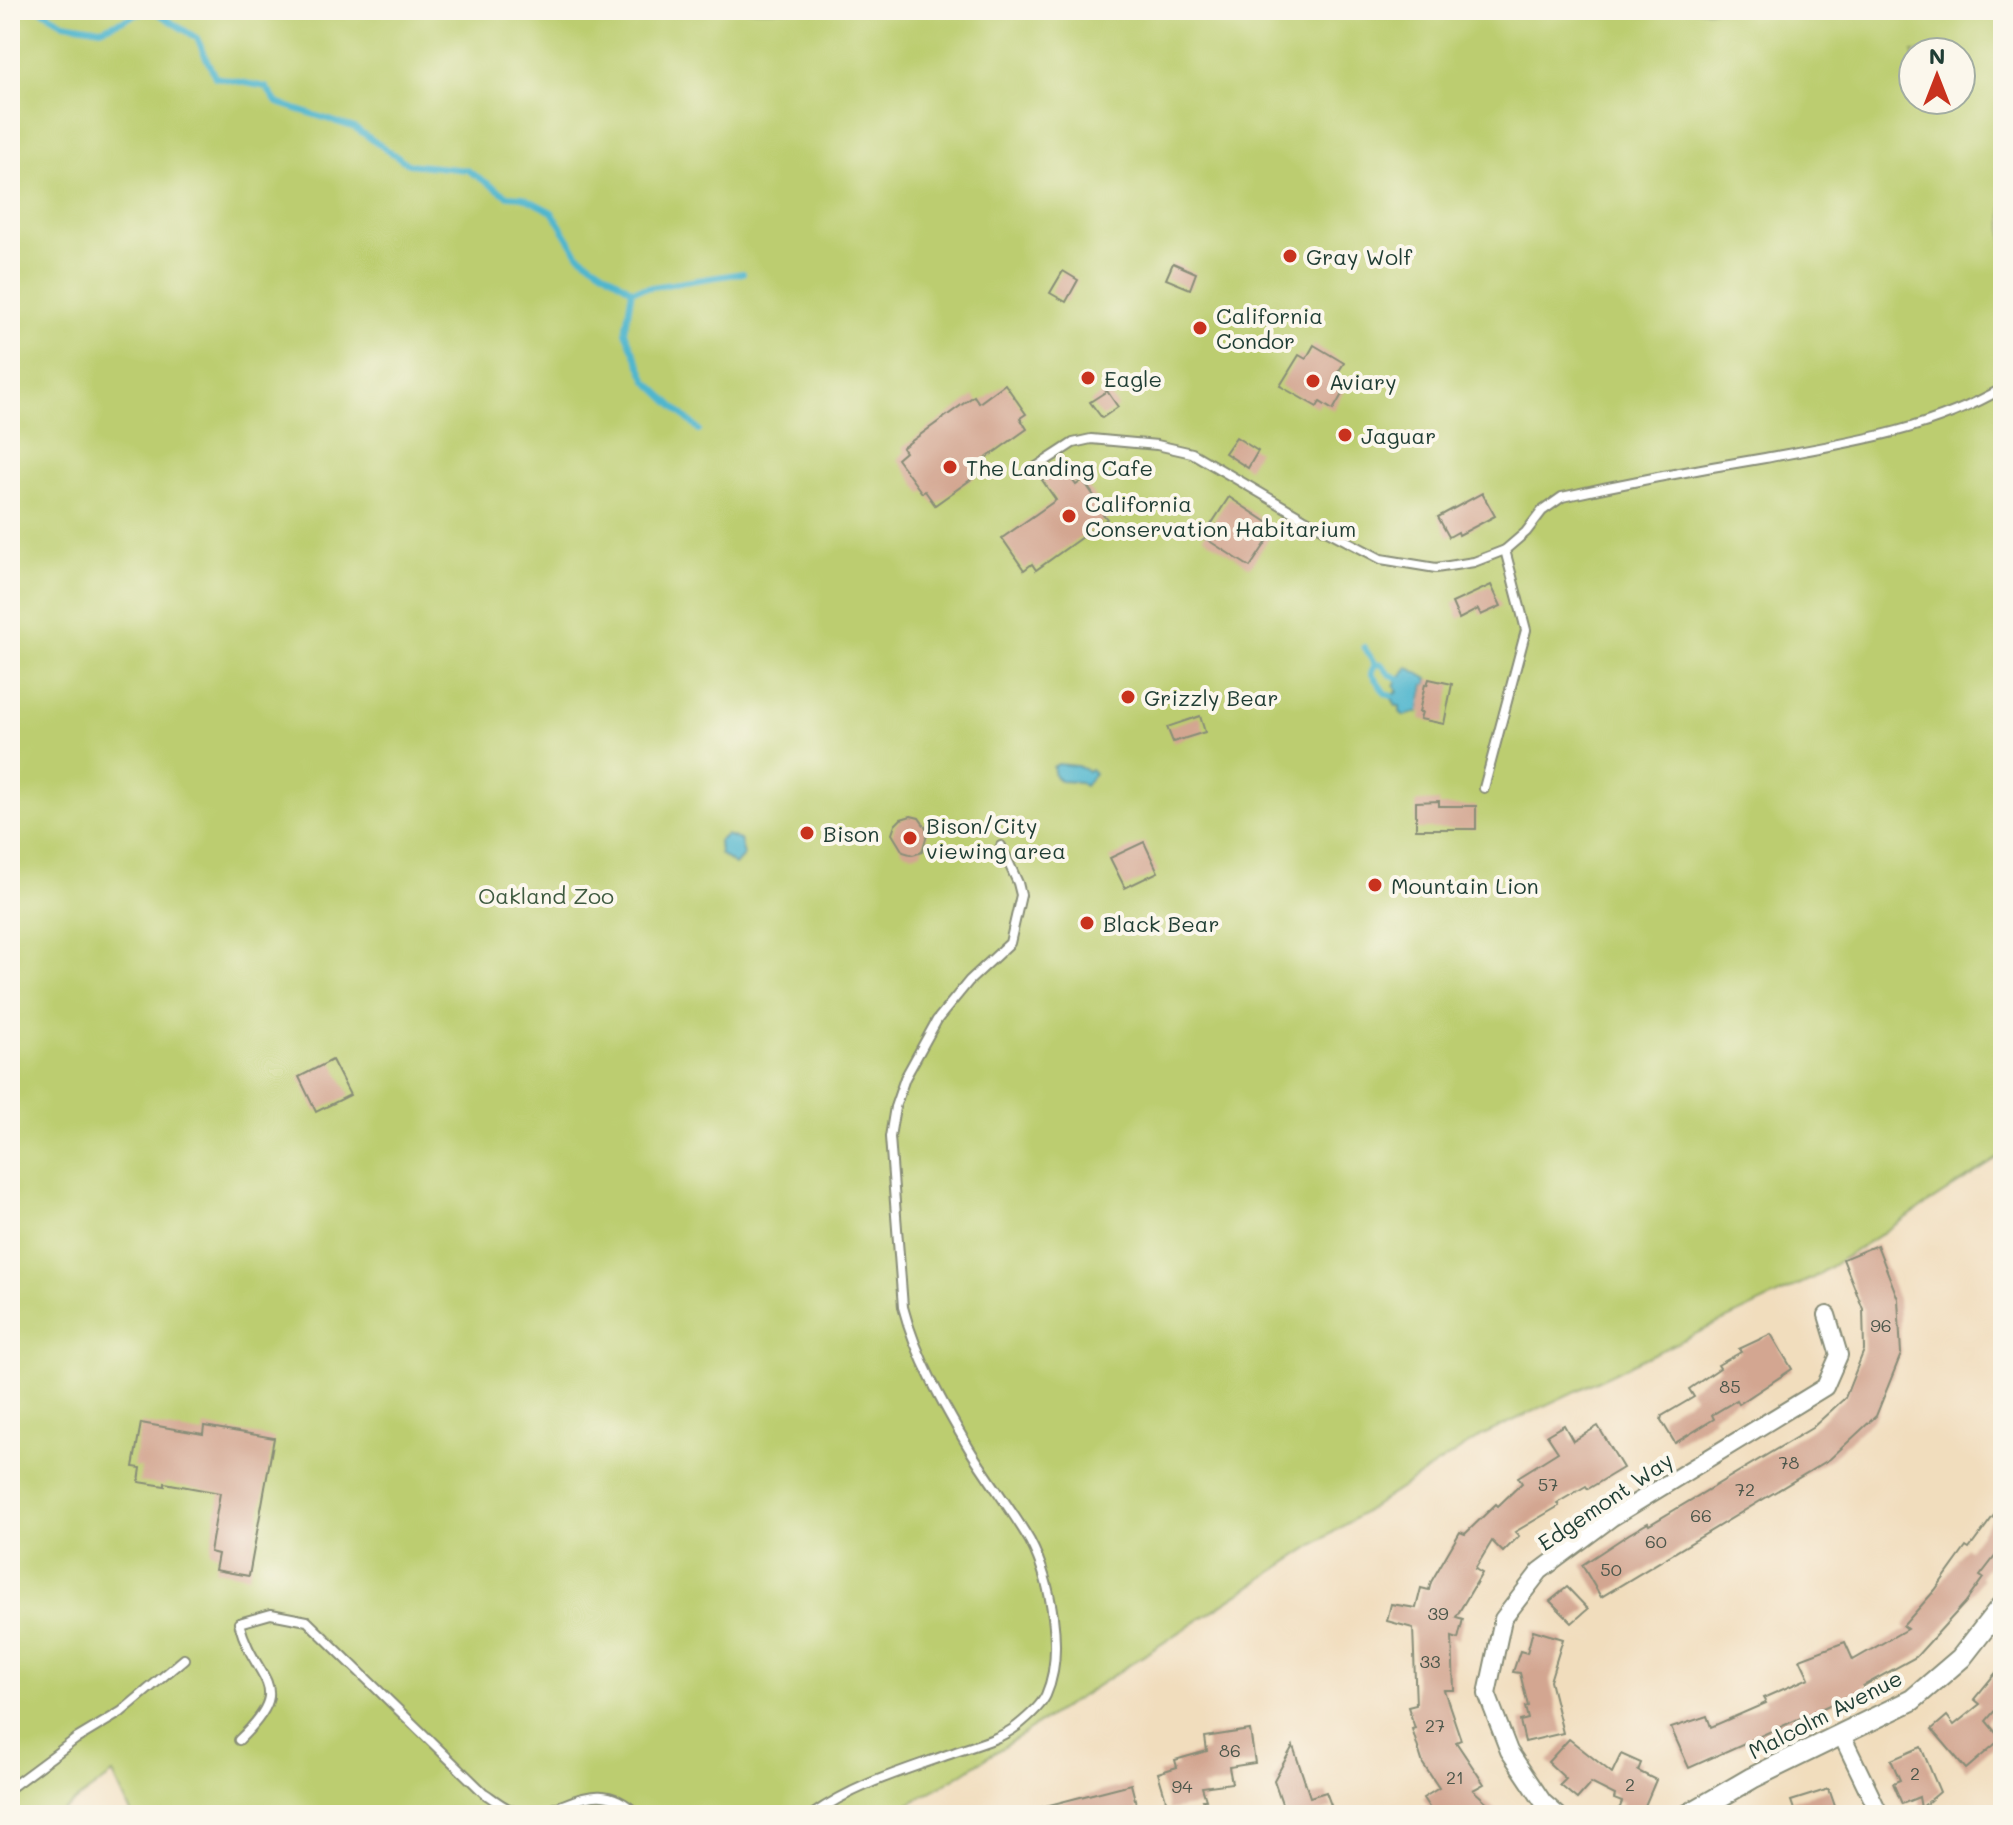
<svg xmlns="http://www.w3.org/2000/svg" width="2013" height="1825" font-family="Mali,sans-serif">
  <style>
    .green { fill: #bccd70; stroke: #6e8552; stroke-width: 2; fill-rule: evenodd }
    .water { fill: #50b6ce; stroke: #387a81; stroke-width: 2 }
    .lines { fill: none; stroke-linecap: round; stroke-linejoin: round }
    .stream { stroke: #50b6ce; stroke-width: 6 }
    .building { fill: #d3a691 }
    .service-casing { stroke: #888d78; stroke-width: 12 }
    .minor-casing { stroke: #888d78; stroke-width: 20 }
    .tertiary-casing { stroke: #888d78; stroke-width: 24 }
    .service { stroke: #fff; stroke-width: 8 }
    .minor { stroke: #fff; stroke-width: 16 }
    .tertiary { stroke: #fff; stroke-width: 20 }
    .poi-dot { fill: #c8321e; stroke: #fbf7ec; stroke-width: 3 }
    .labels { text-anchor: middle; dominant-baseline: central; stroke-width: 8; stroke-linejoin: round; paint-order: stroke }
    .number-label { font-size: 18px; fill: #4c574b }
    .poi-label { font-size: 22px; fill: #1f3d34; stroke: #fbf7ec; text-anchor: start }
    .park-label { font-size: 22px; fill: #3e5a40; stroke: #fbf7ec }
    .street-label { font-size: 22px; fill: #1f3d34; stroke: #fbf7ec }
  </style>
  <rect width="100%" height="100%" fill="#fbf7ec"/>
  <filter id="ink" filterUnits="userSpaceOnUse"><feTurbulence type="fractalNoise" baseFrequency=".0125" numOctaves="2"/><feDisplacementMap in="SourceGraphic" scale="16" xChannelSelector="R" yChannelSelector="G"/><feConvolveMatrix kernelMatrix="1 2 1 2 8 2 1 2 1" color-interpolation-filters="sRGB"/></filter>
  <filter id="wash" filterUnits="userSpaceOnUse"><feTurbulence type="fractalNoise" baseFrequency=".006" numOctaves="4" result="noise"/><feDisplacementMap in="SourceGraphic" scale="32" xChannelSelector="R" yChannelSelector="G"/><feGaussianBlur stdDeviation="1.8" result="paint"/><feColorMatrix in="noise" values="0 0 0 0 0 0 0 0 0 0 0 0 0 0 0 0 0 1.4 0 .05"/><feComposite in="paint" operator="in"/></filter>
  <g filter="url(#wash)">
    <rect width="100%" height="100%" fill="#f1ddbd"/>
    <path class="green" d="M10,10H1223L1226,18L1238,10H2003V1155L1813,1278L1481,1436L957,1777L889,1815H132L113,1774L56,1815H10ZM1913,52H1961V100H1913Z"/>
    <g class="water">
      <polygon points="1408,667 1428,679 1427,685 1424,685 1419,712 1404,716 1400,712 1400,706 1396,706 1391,696 1398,691 1394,685"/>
      <polygon points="1058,764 1077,766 1088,771 1091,769 1095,773 1085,786 1079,782 1060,781 1055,776 1053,767"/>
      <polygon points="726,835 740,840 744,855 735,865 720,854 719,841"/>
    </g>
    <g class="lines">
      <g class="stream">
        <polyline points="41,10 64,23 101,29 149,10"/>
        <polyline points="152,10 197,38 215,77 266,87 277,103 355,128 408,164 467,170 508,196 523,197 552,212 578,254 632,290 625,332 647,381 699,430"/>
        <polyline points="632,290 743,273"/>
        <polyline points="1364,647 1375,664 1382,665 1389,674 1400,679"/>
        <polyline points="1375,664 1371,673 1385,693 1391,696"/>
      </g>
    </g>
    <g id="blocks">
      <g class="building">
        <polygon points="1173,263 1196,273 1190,289 1166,279"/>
        <polygon points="1063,271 1078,280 1066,302 1050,293"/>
        <polygon points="1314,345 1344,363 1335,377 1348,384 1333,410 1320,402 1317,407 1280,386 1299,355 1306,359"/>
        <polygon points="1005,384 1026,414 1020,418 1027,429 975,466 980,473 935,505 925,491 922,493 897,459 905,452 902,448 974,396 979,403"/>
        <polygon points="1107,391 1118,407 1102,418 1090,402"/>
        <polygon points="1236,437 1258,451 1248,468 1225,453"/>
        <polygon points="1062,466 1076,485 1083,480 1105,512 1103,514 1107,519 1036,570 1032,564 1024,570 1002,538 1056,500 1042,480"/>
        <polygon points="1482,493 1495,516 1459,535 1458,532 1449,537 1438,517"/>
        <polygon points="1229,497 1276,528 1250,567 1203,537"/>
        <polygon points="1491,585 1501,606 1481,615 1478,609 1459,619 1452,603"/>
        <polygon points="1429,679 1452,684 1444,724 1420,719 1422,712 1419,712 1425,684 1427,685"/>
        <polygon points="1200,716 1205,732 1173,742 1167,727"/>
        <polygon points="1439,801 1439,806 1476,806 1476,829 1416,829 1416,802"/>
        <polygon points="911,816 919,818 926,828 927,835 922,852 913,855 903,852 892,834 895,825 901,819"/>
        <polygon points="1144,842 1158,872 1125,888 1110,858"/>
        <polygon points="332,1060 350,1095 316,1112 299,1077"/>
        <polygon points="1877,1245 1898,1299 1901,1354 1876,1416 1830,1459 1601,1597 1582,1565 1629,1534 1648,1523 1649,1525 1812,1428 1845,1398 1864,1350 1863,1309 1843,1259"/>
        <polygon points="1771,1334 1792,1369 1739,1404 1737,1400 1712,1415 1714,1419 1675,1443 1661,1420 1662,1416 1694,1397 1689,1389 1720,1368 1718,1365 1741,1352 1739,1349"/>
        <polygon points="141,1423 203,1434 204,1426 274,1438 249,1576 215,1570 218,1554 210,1552 220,1493 165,1483 165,1486 139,1482 141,1468 133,1467"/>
        <polygon points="1564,1425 1573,1441 1598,1426 1623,1468 1588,1489 1586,1486 1557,1503 1559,1506 1515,1532 1519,1536 1503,1552 1492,1541 1475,1569 1482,1573 1456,1617 1463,1619 1458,1639 1452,1637 1454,1690 1444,1690 1461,1740 1456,1742 1484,1784 1473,1790 1501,1815 1434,1815 1423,1798 1439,1788 1423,1764 1412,1729 1415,1728 1408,1707 1416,1705 1413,1628 1387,1621 1391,1604 1416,1608 1421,1588 1429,1590 1431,1582 1460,1532 1465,1534 1496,1504 1498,1506 1522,1483 1518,1477 1558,1452 1547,1435"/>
        <polygon points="2003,1503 2003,1546 1980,1576 1983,1578 1965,1603 1916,1657 1863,1686 1865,1689 1689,1768 1671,1728 1707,1716 1711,1727 1766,1703 1763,1698 1809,1678 1800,1659 1845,1642 1853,1660 1907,1629 1903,1626 1935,1590 1966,1547 1969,1549"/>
        <polygon points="1567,1587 1588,1609 1572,1623 1550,1601"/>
        <polygon points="1533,1630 1563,1639 1550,1681 1563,1733 1525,1742 1520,1721 1528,1719 1525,1707 1528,1706 1520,1673 1513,1672 1520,1651 1527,1653"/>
        <polygon points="2003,1664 2003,1701 1986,1721 2001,1739 1966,1769 1932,1729 1947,1716 1954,1725 1980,1704 1974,1699"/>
        <polygon points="1250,1730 1255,1763 1229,1767 1232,1783 1202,1787 1206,1800 1203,1800 1204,1804 1169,1810 1158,1773 1177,1767 1175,1760 1207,1751 1205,1737"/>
        <polygon points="1569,1739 1612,1773 1621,1754 1641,1763 1638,1771 1656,1780 1641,1815 1628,1815 1619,1810 1622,1802 1614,1799 1615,1795 1591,1783 1577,1799 1560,1785 1566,1779 1548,1762"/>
        <polygon points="1293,1746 1310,1797 1326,1792 1332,1808 1311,1815 1286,1815 1274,1780"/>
        <polygon points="1921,1747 1940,1792 1921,1808 1919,1797 1902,1804 1893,1783 1900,1780 1891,1760"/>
        <polygon points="1131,1784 1139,1815 1031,1815 1030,1810"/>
        <polygon points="1829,1789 1838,1815 1796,1815 1791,1801"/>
      </g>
    </g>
  </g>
  <g filter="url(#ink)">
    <use href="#blocks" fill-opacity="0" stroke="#888d78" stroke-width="2"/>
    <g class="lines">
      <g class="service-casing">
        <g id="service">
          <path d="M1033,469L1073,443L1091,439L1157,445L1192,453L1303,518L1381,559L1436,568L1474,562L1505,550L1526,532L1542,511L1562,497C1629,482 1698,469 1765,458C1848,443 1930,431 2003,388"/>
          <polyline points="1484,788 1526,630 1505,550"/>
          <path d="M239,1740C298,1683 255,1684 239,1623L271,1614L307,1621L484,1793C494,1799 506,1810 517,1812C563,1821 592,1769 638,1815"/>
          <polyline points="10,1788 76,1739 121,1712 184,1659"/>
          <path d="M812,1815C854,1785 902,1771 950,1754C972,1746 999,1740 1017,1726C1027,1718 1041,1706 1046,1695C1065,1652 1051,1581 1030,1541C1012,1510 989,1481 970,1450C944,1406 916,1357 903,1307L890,1137L895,1107L905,1078L937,1020L969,981L1010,943L1021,895L1018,883L1001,846"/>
        </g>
      </g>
      <g class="minor-casing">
        <g id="minor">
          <polyline points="1842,1736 1880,1815"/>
          <polyline points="1558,1815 1543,1802 1509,1751 1487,1694 1503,1619 1540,1571 1611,1518 1825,1387 1839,1355 1827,1315"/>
        </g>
      </g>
      <g class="tertiary-casing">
        <polyline id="tertiary" points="1688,1815 1752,1778 1912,1700 1961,1658 2003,1604"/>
      </g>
      <use href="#service" class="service"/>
      <use href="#minor" class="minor"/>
      <use href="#tertiary" class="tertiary"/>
    </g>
  </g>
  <g class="poi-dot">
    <circle cx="1290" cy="256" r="8"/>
    <circle cx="1200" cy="328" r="8"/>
    <circle cx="1088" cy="378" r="8"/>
    <circle cx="1313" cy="381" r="8"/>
    <circle cx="1345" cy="435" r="8"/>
    <circle cx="950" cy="467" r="8"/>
    <circle cx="1069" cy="516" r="8"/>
    <circle cx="1128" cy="697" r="8"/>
    <circle cx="807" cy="833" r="8"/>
    <circle cx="910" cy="838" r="8"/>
    <circle cx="1375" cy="885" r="8"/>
    <circle cx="1087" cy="923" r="8"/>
  </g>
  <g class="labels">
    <g class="number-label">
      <text x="1881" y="1325">96</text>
      <text x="1730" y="1386">85</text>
      <text x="1789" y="1462">78</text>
      <text x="1548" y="1484">57</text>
      <text x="1745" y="1489">72</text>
      <text x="1701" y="1515">66</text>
      <text x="1656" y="1541">60</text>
      <text x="1611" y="1569">50</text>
      <text x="1438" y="1613">39</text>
      <text x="1430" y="1661">33</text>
      <text x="1435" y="1725">27</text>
      <text x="1230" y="1750">86</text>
      <text x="1915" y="1773">2</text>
      <text x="1455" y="1777">21</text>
      <text x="1630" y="1784">2</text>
      <text x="1182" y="1786">94</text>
    </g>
    <g class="poi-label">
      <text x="1306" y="256">Gray Wolf</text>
      <text x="1216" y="315">California<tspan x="1216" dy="25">Condor</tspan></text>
      <text x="1104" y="378">Eagle</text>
      <text x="1329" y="381">Aviary</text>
      <text x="1361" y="435">Jaguar</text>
      <text x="966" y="467">The Landing Cafe</text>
      <text x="1085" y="503">California<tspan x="1085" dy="25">Conservation Habitarium</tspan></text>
      <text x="1144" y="697">Grizzly Bear</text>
      <text x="926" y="825">Bison/City<tspan x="926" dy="25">viewing area</tspan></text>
      <text x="823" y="833">Bison</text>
      <text x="1391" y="885">Mountain Lion</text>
      <text x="1103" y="923">Black Bear</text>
    </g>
    <g class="park-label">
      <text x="546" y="895">Oakland Zoo</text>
    </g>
    <g class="street-label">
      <text transform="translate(1605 1501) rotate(-34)">Edgemont Way</text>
      <text transform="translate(1825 1714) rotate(-27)">Malcolm Avenue</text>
    </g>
  </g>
  <rect width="2013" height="1825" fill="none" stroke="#fbf7ec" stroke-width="40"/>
  <g transform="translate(1937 76)"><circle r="38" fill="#fbf7ec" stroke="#a3ada2" stroke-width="2"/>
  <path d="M0-6L14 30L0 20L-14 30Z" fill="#c8321e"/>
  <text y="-12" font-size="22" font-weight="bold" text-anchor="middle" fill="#1f3d34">N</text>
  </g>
</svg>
